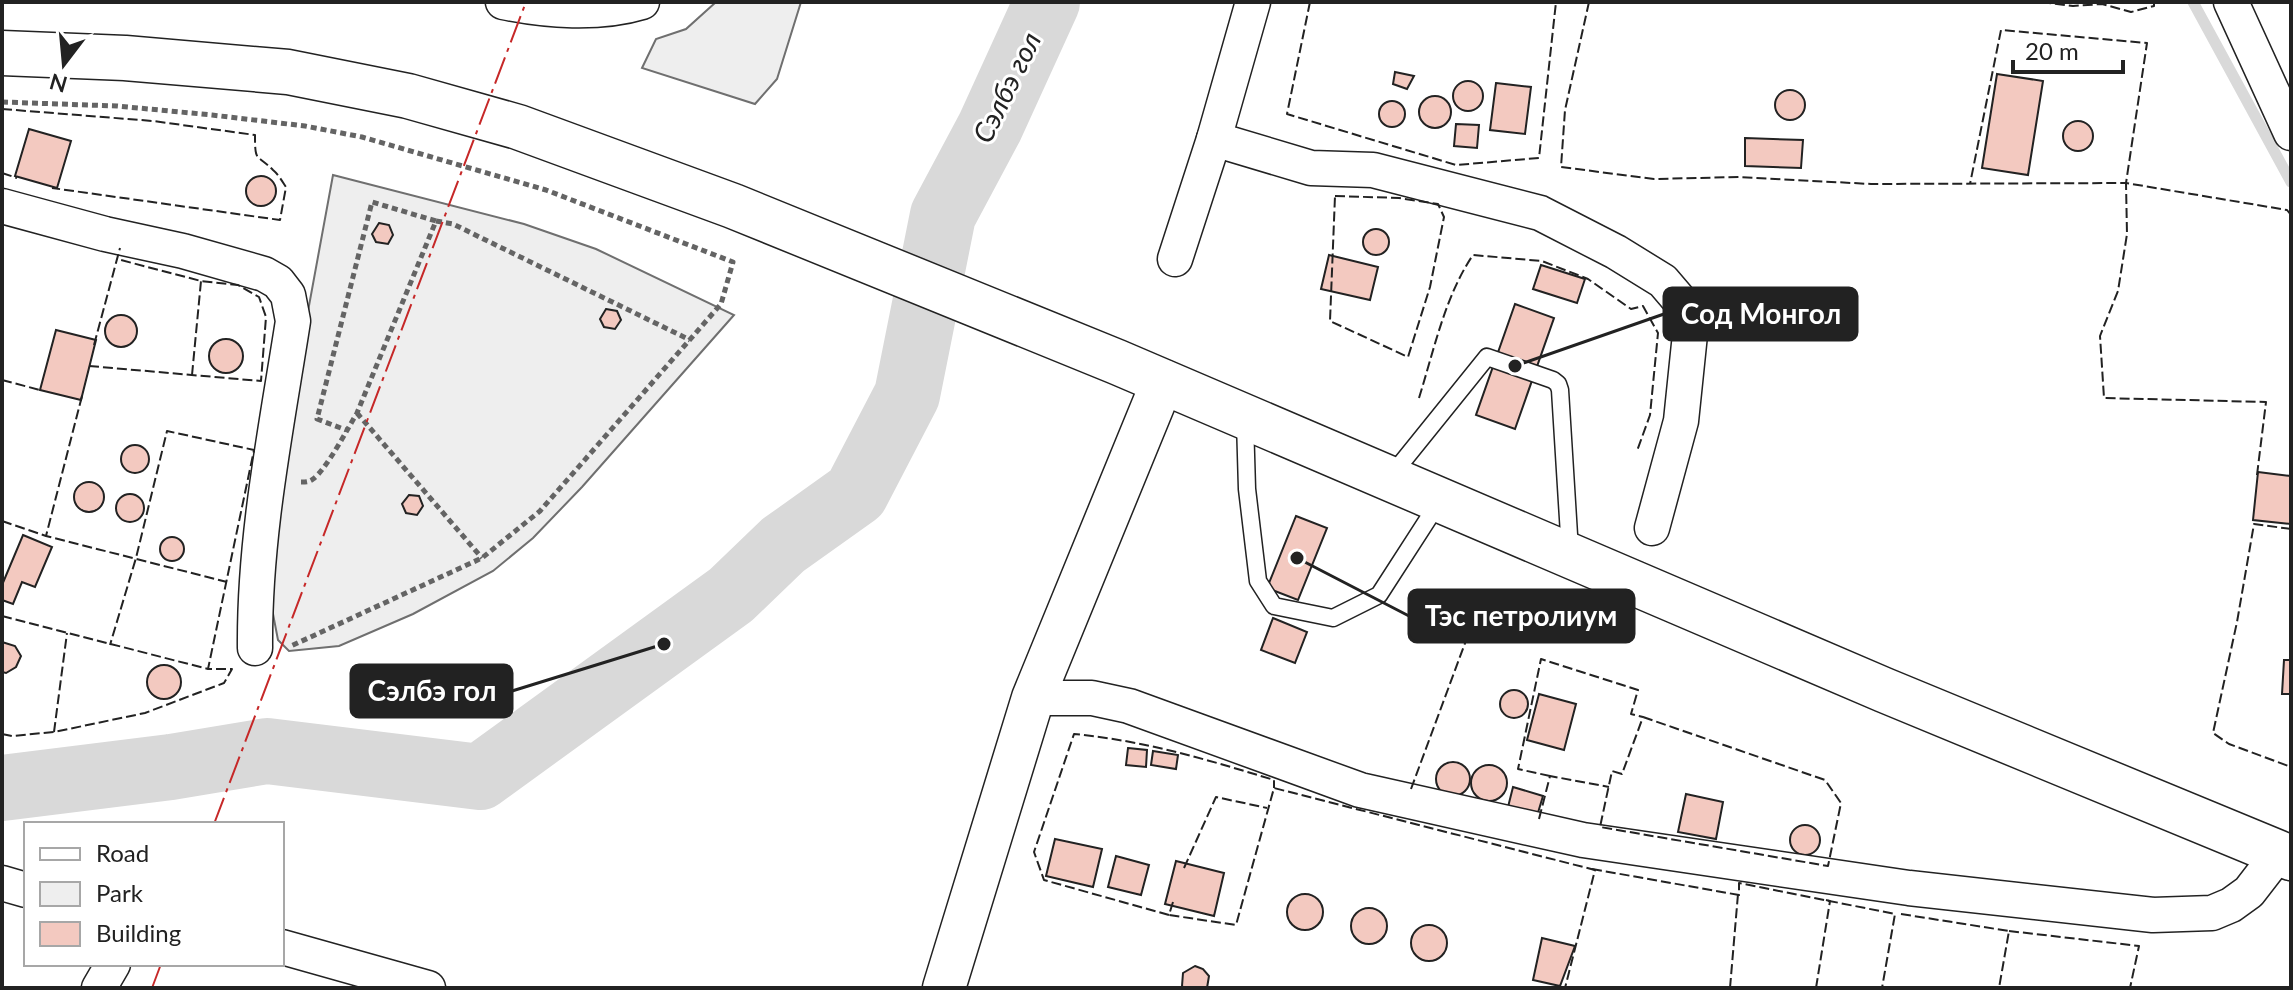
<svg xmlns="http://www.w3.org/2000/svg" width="2293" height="990" font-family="Lato,sans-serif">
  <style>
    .green { fill: #eee; stroke: #6f6f6f; stroke-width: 2 }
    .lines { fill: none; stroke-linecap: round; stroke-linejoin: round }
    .stream { stroke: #d9d9d9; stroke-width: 11 }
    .river { stroke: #d9d9d9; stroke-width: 66 }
    .building { fill: #f3c9c0; stroke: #222; stroke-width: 2 }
    .service-casing { stroke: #222; stroke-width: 19 }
    .minor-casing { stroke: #222; stroke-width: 37 }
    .tertiary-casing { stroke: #222; stroke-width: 45 }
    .secondary-casing { stroke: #222; stroke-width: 47 }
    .path { stroke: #646464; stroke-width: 5; stroke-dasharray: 6 4; stroke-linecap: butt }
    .service { stroke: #fff; stroke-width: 16 }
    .minor { stroke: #fff; stroke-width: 34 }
    .tertiary { stroke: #fff; stroke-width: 42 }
    .secondary { stroke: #fff; stroke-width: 44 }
    .fence { stroke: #222; stroke-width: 2; stroke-dasharray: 10 4; stroke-linecap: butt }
    .power { stroke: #c62828; stroke-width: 2; stroke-dasharray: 28 6 4 6; stroke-linecap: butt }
    .labels { text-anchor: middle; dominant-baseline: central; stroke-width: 6; stroke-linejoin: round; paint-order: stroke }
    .water-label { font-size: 28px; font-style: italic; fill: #222; stroke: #fff }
    .leader { fill: none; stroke: #222; stroke-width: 3 }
    .callout-dot { fill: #222; stroke: #fff; stroke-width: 3 }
    .callout { fill: #222; stroke: #222; stroke-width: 3 }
    .callout-label { font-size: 28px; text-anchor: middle; font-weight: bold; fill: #fff }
  </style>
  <rect width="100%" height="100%" fill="#fff"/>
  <g class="green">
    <polygon points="716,2 801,2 777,79 755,104 642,68 656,39 686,29"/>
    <polygon points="333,175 524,224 596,249 734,315 582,487 533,538 493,571 413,614 339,646 289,651 278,640 268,588 277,480"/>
  </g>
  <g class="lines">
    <polyline class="stream" points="2193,2 2291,182"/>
    <polyline class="river" points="2,788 171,767 267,751 480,777 731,595 783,545 856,493 907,395 943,215 990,127 1047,2"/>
  </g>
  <g class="building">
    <polygon points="1395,72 1414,76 1407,89 1393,84"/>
    <polygon points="1997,74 2043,81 2028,175 1982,168"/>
    <circle cx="1468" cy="96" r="15"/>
    <polygon points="1496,83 1531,87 1525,134 1490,130"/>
    <circle cx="1790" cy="105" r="15"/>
    <circle cx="1435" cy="112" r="16"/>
    <circle cx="1392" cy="114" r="13"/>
    <circle cx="2078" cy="136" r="15"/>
    <polygon points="1456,124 1479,125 1477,148 1454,146"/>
    <polygon points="29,129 71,141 57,188 15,176"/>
    <polygon points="1745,138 1803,140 1801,168 1745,166"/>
    <circle cx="261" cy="191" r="15"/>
    <polygon points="379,223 389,225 393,235 388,244 376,242 372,234"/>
    <circle cx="1376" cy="242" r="13"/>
    <polygon points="1329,255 1378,267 1370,300 1321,289"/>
    <polygon points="1541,265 1585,279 1577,303 1533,289"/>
    <polygon points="1515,304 1554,318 1515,429 1476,415"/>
    <polygon points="606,309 617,311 621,320 615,329 604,327 600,319"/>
    <circle cx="121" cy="331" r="16"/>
    <polygon points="56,330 96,340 81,400 40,390"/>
    <circle cx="226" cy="356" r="17"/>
    <circle cx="135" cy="459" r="14"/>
    <polygon points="2258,472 2291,476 2291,524 2253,520"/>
    <circle cx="89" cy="497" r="15"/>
    <circle cx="130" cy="508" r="14"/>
    <polygon points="409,495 419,496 423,506 417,515 406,513 402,504"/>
    <polygon points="1296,516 1327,528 1298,600 1267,588"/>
    <polygon points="23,535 52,547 35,587 22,582 13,604 2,600 2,585"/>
    <circle cx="172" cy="549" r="12"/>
    <polygon points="1273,618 1307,632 1295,663 1261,650"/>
    <polygon points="2,642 15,646 21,656 16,667 6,673 2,672"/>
    <polygon points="2284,660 2291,660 2291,694 2282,694"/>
    <circle cx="164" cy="682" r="17"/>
    <circle cx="1514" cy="704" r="14"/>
    <polygon points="1539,694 1576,704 1564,750 1527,740"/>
    <polygon points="1128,748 1147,750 1146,767 1126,765"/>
    <polygon points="1153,751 1178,755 1176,769 1151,765"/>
    <circle cx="1453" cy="779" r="17"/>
    <circle cx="1489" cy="783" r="18"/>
    <polygon points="1513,787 1543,796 1537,816 1508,807"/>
    <polygon points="1686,794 1723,802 1716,839 1678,832"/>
    <circle cx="1805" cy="840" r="15"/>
    <polygon points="1055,839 1102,849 1093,887 1046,876"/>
    <polygon points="1116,856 1149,865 1141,895 1108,887"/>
    <polygon points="1176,861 1224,873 1214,916 1165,904"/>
    <circle cx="1305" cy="912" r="18"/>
    <circle cx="1369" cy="926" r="18"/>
    <circle cx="1429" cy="943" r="18"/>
    <polygon points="1542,938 1575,946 1560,986 1533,980"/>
    <polygon points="1195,966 1203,969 1209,976 1207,988 1184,988 1182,986 1183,973"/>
  </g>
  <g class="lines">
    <g class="service-casing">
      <g id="service">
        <polyline points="1245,421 1247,489 1258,581 1274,606 1333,618 1379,595 1439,502"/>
        <polyline points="1391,476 1487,357 1553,380 1558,384 1560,390 1570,551"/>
      </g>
    </g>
    <g class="minor-casing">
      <g id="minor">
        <path d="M503,2C546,11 599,15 642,2"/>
        <polyline points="2231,2 2291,133"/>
        <polyline points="1214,139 1311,168 1373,170 1540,213 1616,252 1663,281 1692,315 1681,421 1652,528"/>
        <path d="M2,206L105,234L183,251L264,274L278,282L288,295L293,321C276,430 254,537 255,648"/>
        <polyline points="1175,259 1214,139 1253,2"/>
        <polyline points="1033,698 1092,698 1129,706 1360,790 1583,840 1909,888 2153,915 2212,913 2231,905 2249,892 2279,853"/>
        <polyline points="2,883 26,890"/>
        <polyline points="282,947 428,988"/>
        <polyline points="99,988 113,964"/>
      </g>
    </g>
    <g class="tertiary-casing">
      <polyline id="tertiary" points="944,988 1033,698 1163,381"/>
    </g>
    <g class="secondary-casing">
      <polyline id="secondary" points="2,53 125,58 288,72 408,96 518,127 733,206 1117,362 1884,690 2291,858"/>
    </g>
    <g class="path">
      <polyline points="2,102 117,106 212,115 305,126 362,137 546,190 733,262 721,304 540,511 482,558 291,646"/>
      <polyline points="436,221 453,224 690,340"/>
      <polyline points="357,413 482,558"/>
      <path d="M301,482C306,482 309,482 313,479C326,470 348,428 357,413L436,221L372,202L317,419L346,430"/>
    </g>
    <use href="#service" class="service"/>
    <use href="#minor" class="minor"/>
    <use href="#tertiary" class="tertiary"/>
    <use href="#secondary" class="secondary"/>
    <g class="fence">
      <polyline points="1310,2 1287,114 1456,165 1539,158 1556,2"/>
      <polyline points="1589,2 1565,110 1561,167 1654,179 1739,177 1871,184 2126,183 2147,43 2001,30 1970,184"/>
      <polyline points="2041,2 2073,6 2102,4 2131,12 2154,6 2154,2"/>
      <path d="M2,109L153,121L255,135C255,163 256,153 273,170C278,174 282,181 286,187L280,220L52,188"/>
      <polyline points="2,173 17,178"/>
      <polygon points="1335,196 1399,198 1438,204 1444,217 1430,287 1408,357 1330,321"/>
      <polyline points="94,345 120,248"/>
      <polyline points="89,366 261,381 266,317 259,297 238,285 201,281 117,259"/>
      <polyline points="192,375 201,281"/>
      <polyline points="2,380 40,390"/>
      <polyline points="82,396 46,536 227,582"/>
      <path d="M1419,398C1434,350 1445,296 1473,255L1542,261L1588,279L1631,309L1643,306L1658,333L1650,415L1637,451"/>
      <polyline points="2257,475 2266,402 2104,398 2100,336 2118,291 2127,234 2126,183 2287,210 2291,215"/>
      <polyline points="2,521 46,536"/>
      <polyline points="2291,529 2254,524 2237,622 2213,733 2229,744 2291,767"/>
      <polyline points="2,616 208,669 254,450 167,431 136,558 110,645"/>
      <polygon points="1643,717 1825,780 1841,803 1828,866 1600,827 1612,771 1622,774"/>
      <polyline points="54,732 67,633"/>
      <polyline points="2,734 12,736 54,732 145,713 224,683 232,669 208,669"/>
      <polyline points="1550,776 1518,769 1541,659 1638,690 1631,714 1643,717"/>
      <polyline points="1411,789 1471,627"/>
      <polyline points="1539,819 1550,776 1609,787"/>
      <polyline points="1184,868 1216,797 1267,808"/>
      <polyline points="1592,869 1739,895 1739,883 1895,914 1882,988"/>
      <polyline points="1173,902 1169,915 1236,925 1274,788 1595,870 1565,988"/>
      <polyline points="1901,914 2009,931 1999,988"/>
      <path d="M1169,915L1044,880L1034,852L1074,734C1146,741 1205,759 1274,780V788"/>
      <polyline points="2009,931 2139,946 2130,988"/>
      <polyline points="1730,988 1738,894"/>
      <polyline points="1816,988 1830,901 1826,900"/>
    </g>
    <g class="power">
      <polyline points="214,824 526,2"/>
      <polyline points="152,988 161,964"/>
    </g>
  </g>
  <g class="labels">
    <g class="water-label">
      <text transform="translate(1006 87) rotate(-64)">Сэлбэ гол</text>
    </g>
  </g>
  <path class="leader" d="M1515 366L1664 314M1297 558L1409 616M664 644L512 691"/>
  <g class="callout-dot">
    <circle cx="1515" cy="366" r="8"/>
    <circle cx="1297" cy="558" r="8"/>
    <circle cx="664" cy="644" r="8"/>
  </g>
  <g class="callout">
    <rect x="1664" y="288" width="193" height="52" rx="8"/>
    <rect x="1409" y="590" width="225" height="52" rx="8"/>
    <rect x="351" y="665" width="161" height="52" rx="8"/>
  </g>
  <g class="callout-label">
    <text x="1761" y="324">Сод Монгол</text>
    <text x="1521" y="626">Тэс петролиум</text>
    <text x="432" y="701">Сэлбэ гол</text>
  </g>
  <rect width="2293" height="990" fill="none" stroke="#222222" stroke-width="8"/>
  <rect x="24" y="822" width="260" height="144" fill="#ffffff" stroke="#a7a7a7" stroke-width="2"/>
  <rect x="40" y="848" width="40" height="12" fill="#ffffff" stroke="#a7a7a7" stroke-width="2"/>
  <text x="96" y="862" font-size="24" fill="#222222">Road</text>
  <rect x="40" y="882" width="40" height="24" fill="#eeeeee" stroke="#a7a7a7" stroke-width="2"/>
  <text x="96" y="902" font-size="24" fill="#222222">Park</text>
  <rect x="40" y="922" width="40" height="24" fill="#f3c9c0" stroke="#a7a7a7" stroke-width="2"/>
  <text x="96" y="942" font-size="24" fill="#222222">Building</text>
  <g transform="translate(64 64) rotate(196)" stroke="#ffffff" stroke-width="6" paint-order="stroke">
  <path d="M0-6L14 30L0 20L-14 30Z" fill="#222222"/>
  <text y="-12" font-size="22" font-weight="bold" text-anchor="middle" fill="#222222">N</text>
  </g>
  <path d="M2013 60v12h110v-12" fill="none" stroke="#222222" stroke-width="4"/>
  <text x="2025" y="60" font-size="24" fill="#222222" stroke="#ffffff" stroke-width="6" paint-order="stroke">20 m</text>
</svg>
